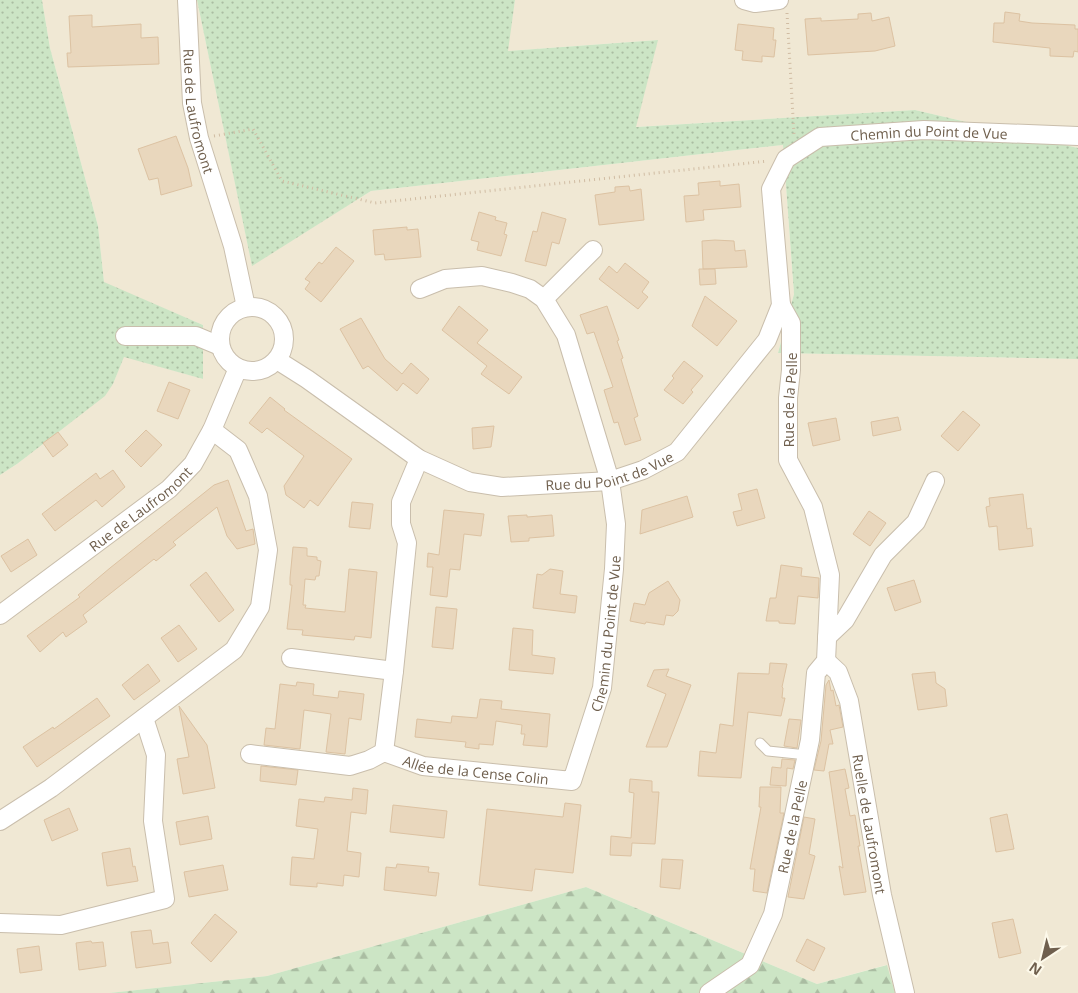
<svg xmlns="http://www.w3.org/2000/svg" width="1078" height="993" font-family="'Open Sans',sans-serif">
  <style>
    .residential { fill: #f0e8d4 }
    .grass { fill: url(#grass-dots) }
    .forest { fill: url(#forest-firs) }
    .building { fill: #e9d7bd; stroke: #dcc2a2 }
    .lines { fill: none; stroke-linecap: round; stroke-linejoin: round }
    .service-casing { stroke: #c9beac; stroke-width: 11 }
    .minor-casing { stroke: #c9beac; stroke-width: 20 }
    .path { stroke: #d0bca3; stroke-width: 3; stroke-dasharray: 1 4; stroke-linecap: butt }
    .service { stroke: #fff; stroke-width: 9 }
    .minor { stroke: #fff; stroke-width: 18 }
    .labels { text-anchor: middle; dominant-baseline: central; stroke-width: 4; stroke-linejoin: round; paint-order: stroke }
    .street-label { font-size: 14px; fill: #6f5f4d; stroke: #fdf9ea }
  </style>
  <defs>
    <pattern id="grass-dots" width="8" height="8" patternUnits="userSpaceOnUse" patternTransform="scale(1.25)"><rect width="8" height="8" fill="#cce5c5"/><path d="M2 2h.1M6 6h.1" fill="none" stroke="#aabda2" stroke-width="1.8" stroke-linecap="round"/></pattern>
    <pattern id="forest-firs" width="22" height="20" patternUnits="userSpaceOnUse" patternTransform="scale(1.25)"><rect width="22" height="20" fill="#cce5c5"/><path d="M5 1l3.5 6h-7zM16 11l3.5 6h-7z" fill="#aabda2"/></pattern>
  </defs>
  <rect width="100%" height="100%" fill="#f9f5e5"/>
  <g class="residential">
    <polygon points="42,0 197,0 252,265 371,191 783,145 794,294 778,353 1078,359 1078,993 887,993 886,965 817,984 586,887 267,976 109,993 0,993 0,475 17,464 43,443 113,384 124,356 203,379 203,325 104,283 98,226 50,48"/>
    <polygon points="515,0 1078,0 1078,148 915,110 635,127 657,40 507,51"/>
  </g>
  <g class="grass">
    <polygon points="0,0 42,0 50,48 98,226 104,282 203,325 203,379 124,357 113,384 105,396 17,464 0,475"/>
    <polygon points="197,0 515,0 508,51 658,40 636,127 915,110 1078,148 1078,359 778,353 794,294 783,145 371,191 252,266"/>
  </g>
  <polygon class="forest" points="586,887 817,984 887,965 895,993 109,993 267,976"/>
  <g class="building">
    <polygon points="1005,12 1020,14 1019,21 1032,23 1075,25 1075,29 1078,29 1078,52 1074,51 1073,57 1050,56 1050,48 993,42 994,23 1004,23"/>
    <polygon points="871,13 872,21 889,17 895,46 875,51 808,55 805,19 821,18 821,21 858,19 858,14"/>
    <polygon points="92,15 92,27 141,24 141,38 158,37 159,64 68,67 67,53 71,53 69,16"/>
    <polygon points="738,24 774,28 773,40 776,40 774,57 762,56 762,62 742,60 743,51 735,50"/>
    <polygon points="176,136 188,168 192,186 161,195 158,178 149,180 138,149"/>
    <polygon points="720,181 720,186 739,184 741,207 703,210 704,220 686,222 684,196 699,195 698,183"/>
    <polygon points="629,186 630,191 641,189 644,220 599,225 595,195 615,192 615,187"/>
    <polygon points="479,212 496,217 495,220 507,223 504,234 507,235 501,256 477,250 479,242 471,240"/>
    <polygon points="542,212 566,219 559,244 552,242 546,266 525,261 533,231 537,232"/>
    <polygon points="407,227 407,230 418,229 421,257 385,260 384,254 375,255 373,230"/>
    <polygon points="715,240 734,241 735,251 745,250 747,267 703,269 715,269 716,284 700,285 699,269 703,269 702,241"/>
    <polygon points="336,247 354,261 321,302 305,289 310,282 305,279 319,262 322,264"/>
    <polygon points="625,263 649,282 642,292 648,297 638,309 599,279 609,266 617,273"/>
    <polygon points="705,296 737,321 717,346 692,326"/>
    <polygon points="459,306 488,330 477,343 522,377 509,394 481,374 487,366 442,330"/>
    <polygon points="607,306 619,340 617,341 623,358 621,359 638,416 634,418 641,440 625,445 618,422 614,423 604,390 613,387 594,332 587,334 580,315"/>
    <polygon points="361,318 385,359 402,374 411,363 429,379 417,394 403,383 397,391 368,366 363,369 340,329"/>
    <polygon points="684,361 703,376 691,390 693,392 683,404 664,390 674,378 672,376"/>
    <polygon points="169,382 190,390 178,419 157,411"/>
    <polygon points="270,397 285,409 284,410 352,459 318,506 310,500 304,508 286,495 284,486 304,456 267,428 262,433 249,423"/>
    <polygon points="963,411 980,425 958,451 941,436"/>
    <polygon points="898,417 901,430 873,436 871,422"/>
    <polygon points="836,418 840,440 813,446 808,423"/>
    <polygon points="494,426 491,447 473,449 472,428"/>
    <polygon points="146,430 162,445 141,467 125,451"/>
    <polygon points="58,432 68,445 53,457 43,443"/>
    <polygon points="113,470 125,487 102,507 96,500 55,531 42,514 96,473 100,479"/>
    <polygon points="228,480 246,531 253,529 255,544 237,549 227,536 217,507 173,542 176,545 156,561 154,559 83,615 87,622 66,637 63,632 40,652 27,636 80,597 78,595 110,568 214,485"/>
    <polygon points="757,489 765,518 737,526 733,512 742,510 738,494"/>
    <polygon points="1023,494 1027,529 1031,528 1033,546 999,550 997,526 989,527 986,507 990,506 989,498"/>
    <polygon points="687,496 693,517 640,534 642,510"/>
    <polygon points="352,502 373,504 370,529 349,527"/>
    <polygon points="444,510 484,514 481,536 464,534 460,570 450,569 447,597 430,595 433,567 427,567 428,553 439,555"/>
    <polygon points="869,511 886,523 870,546 853,534"/>
    <polygon points="527,515 527,517 552,515 554,536 529,538 529,541 511,542 508,516"/>
    <polygon points="28,539 37,555 11,572 1,556"/>
    <polygon points="293,547 307,548 307,556 317,557 317,560 321,561 319,576 316,576 315,580 305,579 303,605 306,605 305,608 345,612 349,569 377,572 371,638 355,636 354,640 302,635 303,630 287,629 292,585 290,585 290,578"/>
    <polygon points="781,565 802,568 801,576 819,578 818,598 798,596 795,624 779,623 779,621 766,621 770,598 776,598"/>
    <polygon points="550,569 563,571 560,594 577,596 575,613 533,608 537,574 542,575"/>
    <polygon points="206,572 234,610 219,622 190,585"/>
    <polygon points="914,580 921,602 895,611 887,588"/>
    <polygon points="668,581 680,600 678,611 673,616 666,615 664,625 646,622 645,624 630,621 634,603 645,605 649,593"/>
    <polygon points="436,607 457,609 453,649 432,647"/>
    <polygon points="179,625 197,649 178,662 161,638"/>
    <polygon points="513,628 533,630 532,655 555,658 553,674 509,670"/>
    <polygon points="770,663 787,664 782,687 783,688 782,698 785,698 781,716 748,712 741,778 698,776 700,751 716,753 720,724 733,726 738,673 769,674"/>
    <polygon points="148,664 160,681 134,700 122,685"/>
    <polygon points="669,669 666,676 691,685 667,747 646,747 666,694 647,686 654,670"/>
    <polygon points="935,672 936,683 945,689 947,706 918,710 912,674"/>
    <polygon points="829,680 831,691 833,690 836,706 839,705 843,727 830,730 833,744 829,744 824,771 814,770 821,741 826,685"/>
    <polygon points="297,682 314,684 313,695 338,698 339,691 364,694 361,720 349,718 345,754 326,752 331,714 304,710 300,749 264,745 266,728 275,729 280,684 296,686"/>
    <polygon points="97,698 110,716 37,767 23,747 53,727 54,729"/>
    <polygon points="480,699 502,701 501,709 550,714 547,747 523,745 525,734 521,734 522,725 496,721 493,745 479,744 479,749 465,747 466,742 415,737 417,719 451,723 452,716 477,718"/>
    <polygon points="179,706 207,745 215,788 183,794 177,759 189,757"/>
    <polygon points="789,719 801,720 797,748 784,746"/>
    <polygon points="782,759 795,760 793,769 787,768 786,786 770,785 772,767 781,768"/>
    <polygon points="261,766 298,770 296,785 260,781"/>
    <polygon points="845,769 849,788 845,789 850,816 855,815 860,846 858,846 866,892 844,895 839,866 843,868 829,772"/>
    <polygon points="630,779 652,781 652,792 659,792 655,844 632,843 631,856 610,855 611,836 631,838 634,793 629,792"/>
    <polygon points="760,787 781,787 780,813 784,813 767,893 753,891 755,869 750,869 761,807 759,807"/>
    <polygon points="353,788 368,790 366,814 351,812 347,851 361,853 359,877 344,875 343,886 317,883 317,887 290,885 292,857 314,859 318,829 296,826 299,799 324,802 325,797 352,800"/>
    <polygon points="565,803 581,805 573,873 535,869 532,891 479,885 487,809 563,817"/>
    <polygon points="393,805 447,811 444,838 390,832"/>
    <polygon points="69,808 78,830 52,841 44,820"/>
    <polygon points="1007,814 1014,849 996,852 990,818"/>
    <polygon points="208,816 212,839 180,845 176,822"/>
    <polygon points="804,817 815,819 809,854 815,856 804,899 788,897"/>
    <polygon points="130,848 133,867 135,866 138,881 107,886 102,853"/>
    <polygon points="662,859 683,860 680,889 660,887"/>
    <polygon points="397,864 429,867 428,872 439,873 436,896 384,890 386,867 396,868"/>
    <polygon points="223,865 228,890 189,897 184,872"/>
    <polygon points="215,914 237,932 211,962 191,943"/>
    <polygon points="1013,919 1021,953 999,958 992,923"/>
    <polygon points="151,930 153,944 168,942 171,963 136,968 131,932"/>
    <polygon points="807,939 825,948 814,971 796,961"/>
    <polygon points="91,941 92,943 103,942 106,966 79,970 76,943"/>
    <polygon points="39,946 42,970 20,973 17,949"/>
  </g>
  <g class="lines">
    <g class="service-casing">
      <polyline id="service" points="760,743 768,751 807,755"/>
    </g>
    <g class="minor-casing">
      <g id="minor">
        <path id="s1" d="M187,0L192,103L199,138L233,246L246,307"/>
        <polyline points="744,0 755,3 779,0"/>
        <polyline points="544,299 593,250"/>
        <circle cx="252" cy="339" r="32"/>
        <polyline points="125,336 196,336 220,346"/>
        <path id="s2" d="M277,360L307,379L419,459L470,482L502,487L610,481L643,470L677,452L767,340L781,305L771,189L786,159L820,137L924,130L1078,136"/>
        <path id="s3" d="M0,615L169,489L193,464L212,430L238,368"/>
        <polyline points="827,637 845,620 883,555 916,522 935,481"/>
        <polyline points="291,658 394,671"/>
        <path id="s4" d="M826,661L838,672L849,701L882,895L905,993"/>
        <polyline points="384,752 394,671 407,543 401,524 401,502 419,459"/>
        <path id="s5" d="M250,754L350,766L369,760L384,752L423,766L572,781L602,688L614,569L616,524L610,481L566,335L544,299L530,289L512,283L482,276L445,279L420,289"/>
        <polyline points="0,821 51,788 234,650 260,607 268,550 258,496 238,450 212,430"/>
        <polyline points="0,923 61,925 165,899 153,821 156,755 144,718"/>
        <path id="s6" d="M709,993L750,965L773,914L810,740L816,673L826,661L830,575L813,507L788,460V398L791,370V323L781,305"/>
      </g>
    </g>
    <g class="path">
      <polyline points="787,13 794,134"/>
      <polyline points="214,136 253,129 282,181 375,203 768,161"/>
    </g>
    <use href="#service" class="service"/>
    <use href="#minor" class="minor"/>
  </g>
  <g class="labels">
    <g class="street-label">
      <text stroke="none"><textPath href="#s1" startOffset="112">Rue de Laufromont</textPath></text>
      <text stroke="none"><textPath href="#s2" startOffset="924">Chemin du Point de Vue</textPath></text>
      <text stroke="none"><textPath href="#s6" startOffset="636">Rue de la Pelle</textPath></text>
      <text stroke="none"><textPath href="#s2" startOffset="371">Rue du Point de Vue</textPath></text>
      <text stroke="none"><textPath href="#s3" startOffset="176">Rue de Laufromont</textPath></text>
      <text stroke="none"><textPath href="#s5" startOffset="481">Chemin du Point de Vue</textPath></text>
      <text stroke="none"><textPath href="#s5" startOffset="232">Allée de la Cense Colin</textPath></text>
      <text stroke="none"><textPath href="#s4" startOffset="172">Ruelle de Laufromont</textPath></text>
      <text stroke="none"><textPath href="#s6" startOffset="195">Rue de la Pelle</textPath></text>
    </g>
  </g>
  <g transform="translate(1043 958) rotate(215)" stroke="#fdf9ea" stroke-width="4" paint-order="stroke">
  <path d="M0-4L9 19L0 12L-9 19Z" fill="#6f5f4d"/>
  <text y="-8" font-size="14" font-weight="bold" text-anchor="middle" fill="#6f5f4d">N</text>
  </g>
</svg>
